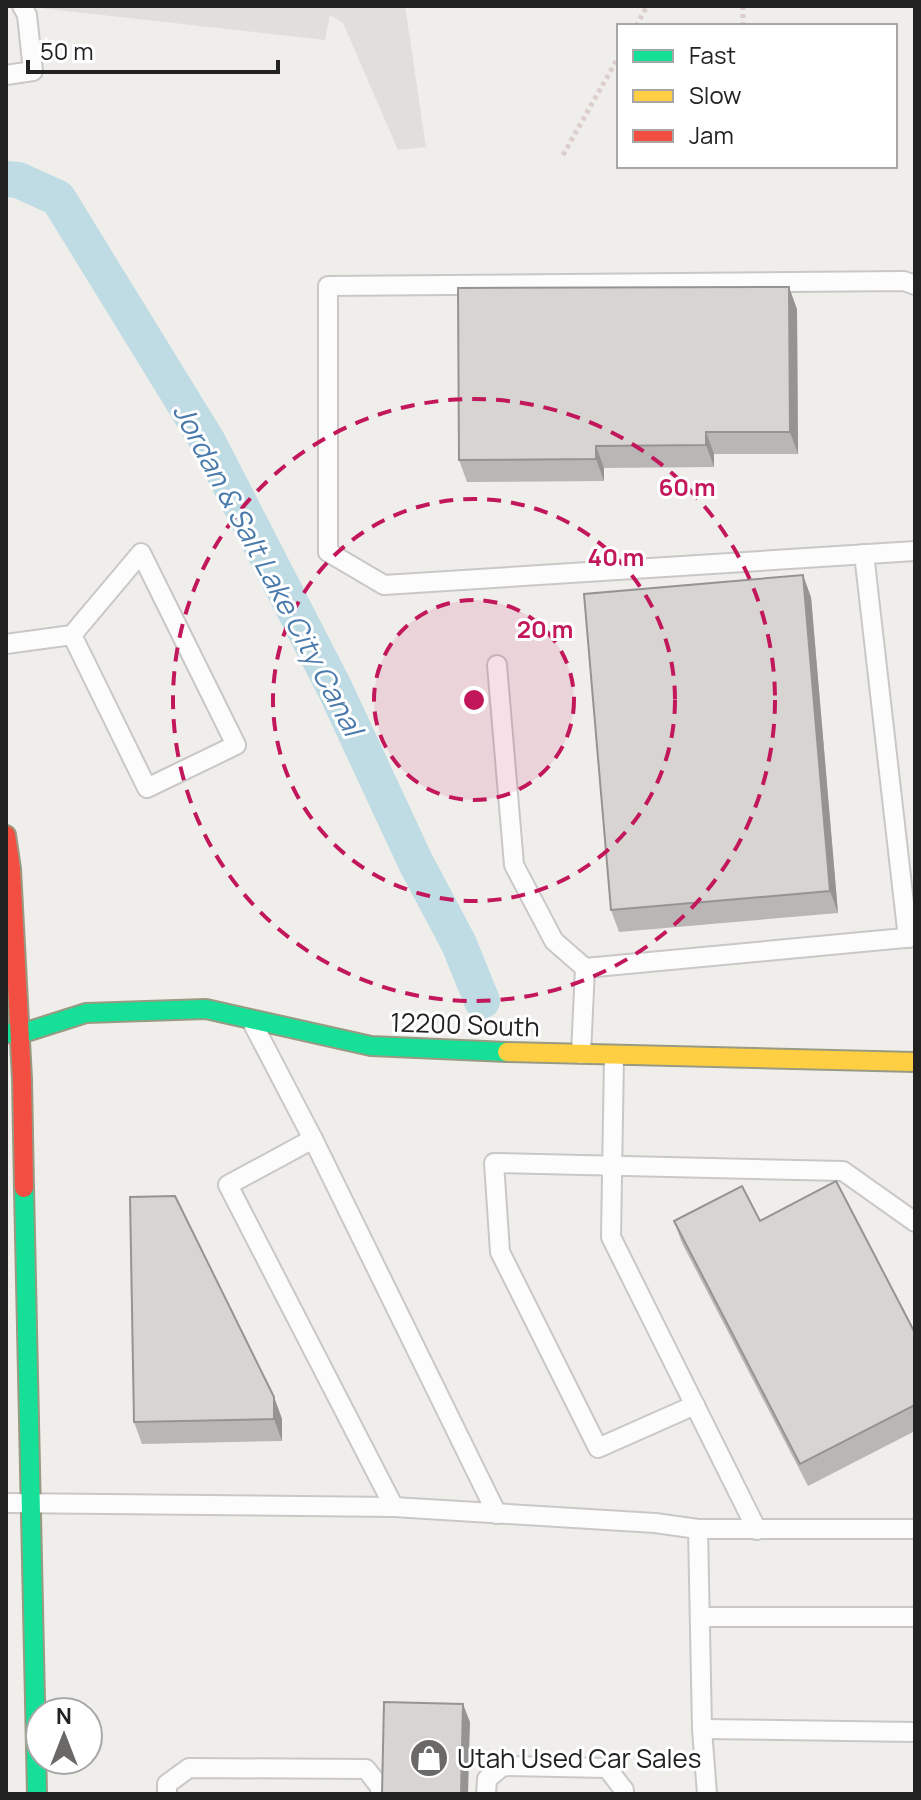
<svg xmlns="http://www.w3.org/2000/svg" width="921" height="1800" font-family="Manrope,sans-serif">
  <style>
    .parking { fill: #e0dfde }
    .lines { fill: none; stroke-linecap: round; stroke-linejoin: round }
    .canal { stroke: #bfdbe3; stroke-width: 36 }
    .lane-casing { stroke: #c9c8c7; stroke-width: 22 }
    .fast-casing { stroke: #999a82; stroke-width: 22 }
    .slow-casing { stroke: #999a82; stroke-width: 22 }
    .jam-casing { stroke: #999a82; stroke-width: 22 }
    .path { stroke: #dccecd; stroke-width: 5; stroke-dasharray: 4 4; stroke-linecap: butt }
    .lane { stroke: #fdfcfc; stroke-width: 18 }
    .fast { stroke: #16e098; stroke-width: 18 }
    .slow { stroke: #ffcf43; stroke-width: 18 }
    .jam { stroke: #f24e42; stroke-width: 18 }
    .wall { fill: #b9b6b5 }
    .shaded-wall { fill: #969493 }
    .building { fill: #d7d4d2; stroke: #969493; stroke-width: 2 }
    .ring { fill: none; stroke: #c2185b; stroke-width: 4; stroke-dasharray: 14 10 }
    .labels { text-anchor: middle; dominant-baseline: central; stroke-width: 6; stroke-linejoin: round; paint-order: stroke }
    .street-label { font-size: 26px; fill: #222; stroke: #fff }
    .poi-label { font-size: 26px; fill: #222; stroke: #fff; text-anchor: start }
    .water-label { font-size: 28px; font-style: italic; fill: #4a7aab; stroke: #fff }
    .centre { fill: #c2185b; stroke: #fff; stroke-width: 4 }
    .ring-label { font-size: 24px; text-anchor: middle; font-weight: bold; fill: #c2185b; stroke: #fff; stroke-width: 6; stroke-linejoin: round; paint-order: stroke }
  </style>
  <rect width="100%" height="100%" fill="#f0eeeb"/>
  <polygon class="parking" points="21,6 405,6 426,147 398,150 343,23 330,15 325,40"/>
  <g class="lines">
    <polyline class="canal" points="6,179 18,180 58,198 208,442 335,689 416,863 459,944 482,1001"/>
    <g class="lane-casing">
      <g id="lane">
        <polyline points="6,75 33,71 27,15 22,6"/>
        <polyline points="915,285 904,281 328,286 328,552 384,585 915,551"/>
        <polyline points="864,554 908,938"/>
        <polyline points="6,644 72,635 141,553 236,745 147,788 72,635"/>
        <polyline points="497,665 514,865 554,941 585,968 915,937"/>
        <polyline points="253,1024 313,1139 497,1514"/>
        <polyline points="581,1054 585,968"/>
        <polyline points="614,1056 611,1237 757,1530"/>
        <polyline points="313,1139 228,1185 394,1507"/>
        <polyline points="695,1405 598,1448 500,1252 494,1163 843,1171 915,1222"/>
        <polyline points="6,1503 394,1507 655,1523 698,1529 915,1529"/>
        <polyline points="698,1529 702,1729 707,1794"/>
        <polyline points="700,1617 915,1617"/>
        <polyline points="702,1729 915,1732"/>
        <polyline points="167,1794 167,1784 189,1768 366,1769 380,1787 380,1794"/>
        <polyline points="486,1794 487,1779 503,1766 607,1768 624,1790 624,1794"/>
      </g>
    </g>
    <g class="fast-casing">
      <g id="fast">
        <polyline points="6,1033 20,1034 86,1013 206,1009 371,1046 507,1052"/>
        <polyline points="24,1188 37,1794"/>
      </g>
    </g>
    <g class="slow-casing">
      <polyline id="slow" points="507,1052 915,1062"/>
    </g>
    <g class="jam-casing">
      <polyline id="jam" points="6,835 11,869 22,1079 24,1188"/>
    </g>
    <g class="path">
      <polyline points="743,6 743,26"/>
      <polyline points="636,26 647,6"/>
      <polyline points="563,155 619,56"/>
    </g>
    <use href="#lane" class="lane"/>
    <use href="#fast" class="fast"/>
    <use href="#slow" class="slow"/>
    <use href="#jam" class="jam"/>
  </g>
  <g class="wall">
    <polygon points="797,309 798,454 714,454 714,467 604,468 604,481 467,482 459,460"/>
    <polygon points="811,597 838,913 619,932 611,910"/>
    <polygon points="674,1221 915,1333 915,1431 808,1486 682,1243"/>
    <polygon points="274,1397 282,1419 282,1441 142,1444 134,1422"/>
  </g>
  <g class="shaded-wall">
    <polygon points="789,287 797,309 798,454 790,432"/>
    <polygon points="706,432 714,454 714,467 706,445"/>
    <polygon points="596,446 604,468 604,481 596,459"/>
    <polygon points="803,575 811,597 838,913 830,891"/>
    <polygon points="274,1397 282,1419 282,1441 274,1419"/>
    <polygon points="463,1704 470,1722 468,1794 461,1794"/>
  </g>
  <g class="building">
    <polygon points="789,287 790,432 706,432 706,445 596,446 596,459 459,460 458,288"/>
    <polygon points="803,575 830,891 611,910 584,594"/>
    <polygon points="836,1181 915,1333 915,1405 800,1464 674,1221 742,1186 760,1221"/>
    <polygon points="175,1196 274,1397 274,1419 134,1422 130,1197"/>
    <polygon points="384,1702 463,1704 461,1794 382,1794"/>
  </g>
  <circle cx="474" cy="700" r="100" fill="#c2185b" fill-opacity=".12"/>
  <g class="ring">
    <circle cx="474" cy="700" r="100"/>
    <circle cx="474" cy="700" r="201"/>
    <circle cx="474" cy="700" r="301"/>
  </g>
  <defs>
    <g id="shop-disc" transform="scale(2)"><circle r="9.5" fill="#6a6968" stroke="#fff"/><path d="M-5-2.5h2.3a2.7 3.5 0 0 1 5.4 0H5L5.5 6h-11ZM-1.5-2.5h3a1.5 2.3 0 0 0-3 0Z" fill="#fff"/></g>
  </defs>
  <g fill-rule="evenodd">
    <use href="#shop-disc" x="429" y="1758"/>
  </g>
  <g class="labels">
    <g class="street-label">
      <text transform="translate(465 1024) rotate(2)">12200 South</text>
    </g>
    <g class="poi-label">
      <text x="457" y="1758">Utah Used Car Sales</text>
    </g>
    <g class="water-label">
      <text transform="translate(269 569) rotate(62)">Jordan &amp; Salt Lake City Canal</text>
    </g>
  </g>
  <circle cx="474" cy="700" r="12" class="centre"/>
  <g class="ring-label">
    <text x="687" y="496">60 m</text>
    <text x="616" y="566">40 m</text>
    <text x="545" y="638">20 m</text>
  </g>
  <rect width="921" height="1800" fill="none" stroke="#222222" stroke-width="16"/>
  <rect x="617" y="24" width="280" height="144" fill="#ffffff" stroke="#a7a7a7" stroke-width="2"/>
  <rect x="633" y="50" width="40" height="12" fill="#16e098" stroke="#a7a7a7" stroke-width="2"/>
  <text x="689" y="64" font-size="24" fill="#222222">Fast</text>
  <rect x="633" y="90" width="40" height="12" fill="#ffcf43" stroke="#a7a7a7" stroke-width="2"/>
  <text x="689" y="104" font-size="24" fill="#222222">Slow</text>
  <rect x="633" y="130" width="40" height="12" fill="#f24e42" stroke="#a7a7a7" stroke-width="2"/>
  <text x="689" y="144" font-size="24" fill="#222222">Jam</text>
  <g transform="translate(64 1736)"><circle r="38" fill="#ffffff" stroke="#a7a7a7" stroke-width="2"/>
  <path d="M0-6L14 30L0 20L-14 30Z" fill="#6a6968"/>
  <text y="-12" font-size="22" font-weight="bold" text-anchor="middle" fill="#222222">N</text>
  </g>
  <path d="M28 60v12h250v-12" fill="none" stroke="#222222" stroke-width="4"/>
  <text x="40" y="60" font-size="24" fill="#222222" stroke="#ffffff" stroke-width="6" paint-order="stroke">50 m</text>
</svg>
